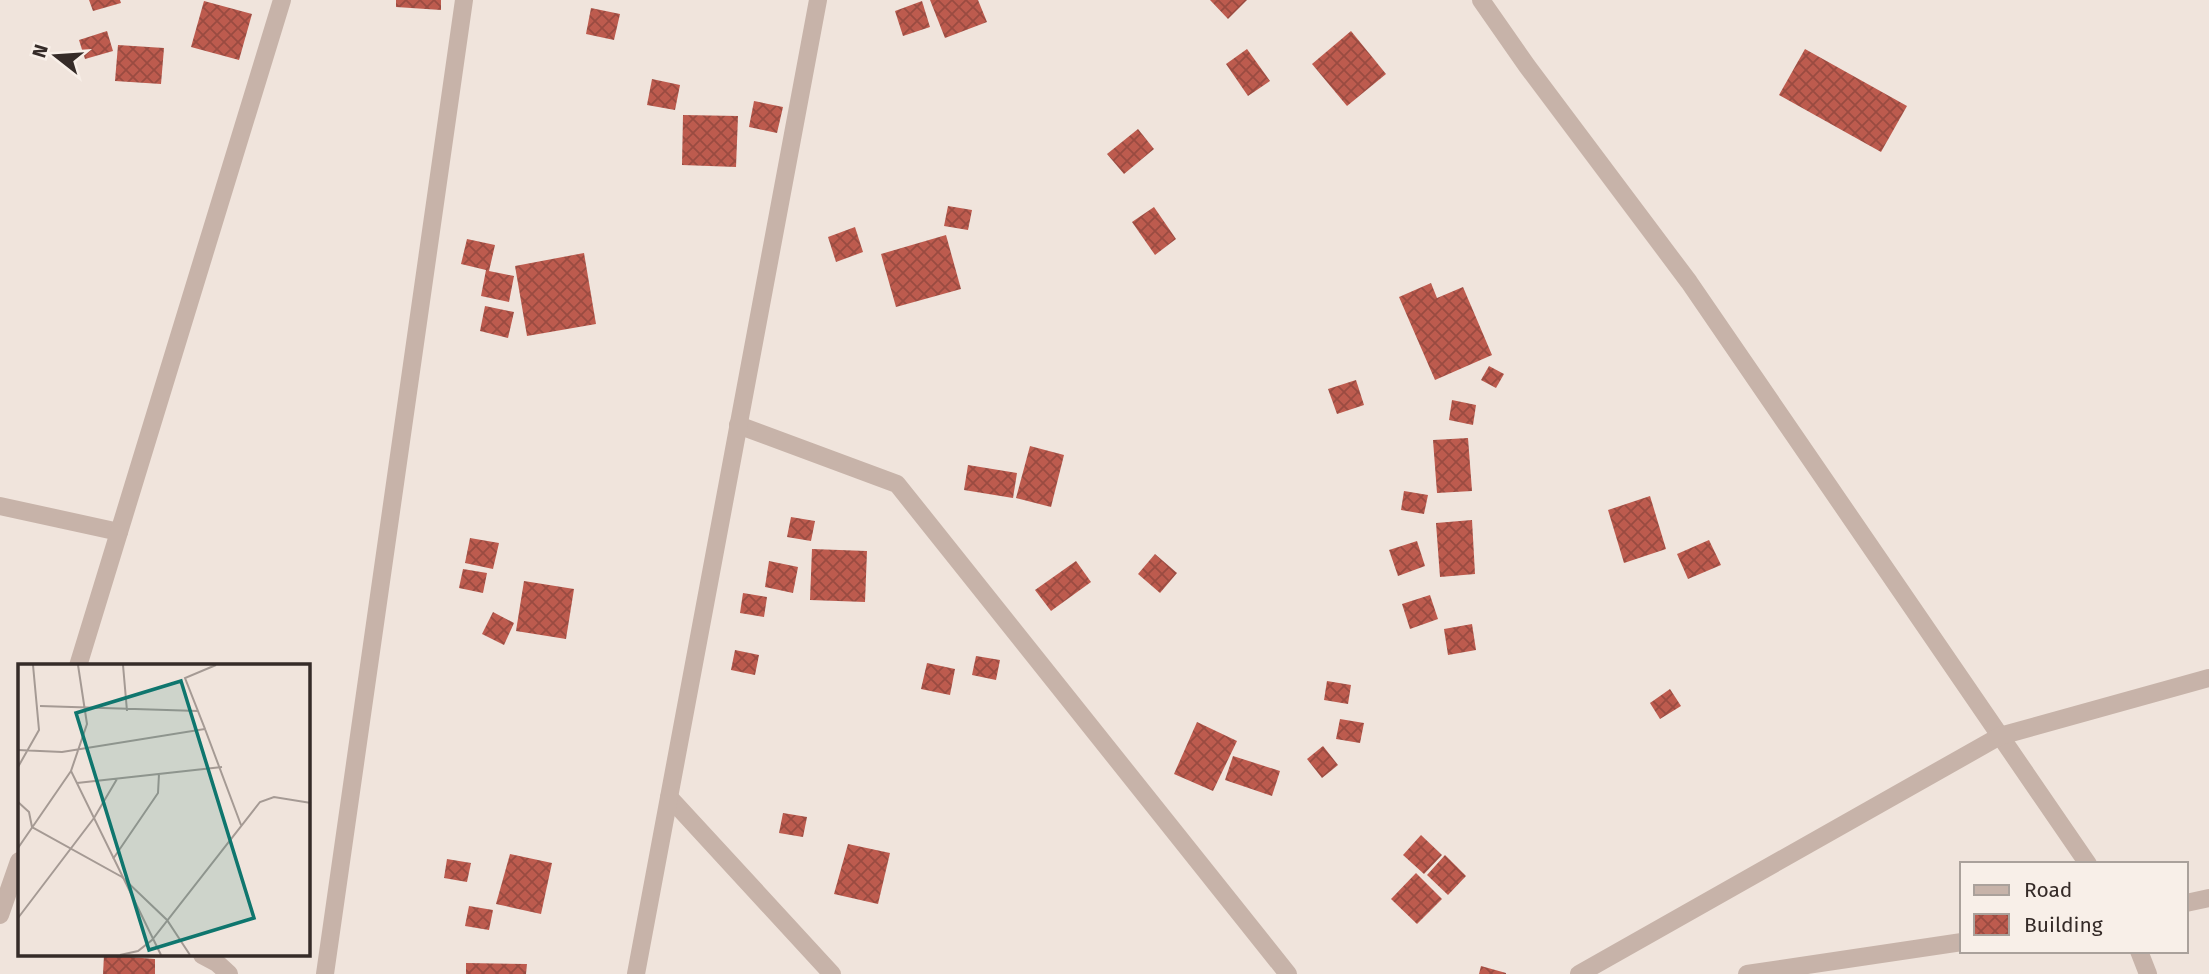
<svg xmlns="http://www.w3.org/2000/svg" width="2209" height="974" font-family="'Fira Sans',sans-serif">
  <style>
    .building { fill: url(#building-cross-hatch) }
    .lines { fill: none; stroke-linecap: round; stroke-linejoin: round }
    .minor { stroke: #c7b3a9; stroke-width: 18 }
    .inset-road { fill: none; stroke: #a59a94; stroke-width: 2 }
    .view { fill: #0f766e; fill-opacity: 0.15; stroke: #0f766e; stroke-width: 3.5 }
    .inset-edge { fill: none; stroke: #352b28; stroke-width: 3.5 }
  </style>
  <defs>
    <pattern id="building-cross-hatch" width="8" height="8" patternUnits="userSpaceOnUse" patternTransform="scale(1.75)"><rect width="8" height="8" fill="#bd5b4e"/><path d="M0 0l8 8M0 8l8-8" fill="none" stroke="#9a4b41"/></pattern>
  </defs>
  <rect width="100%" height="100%" fill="#f0e4dc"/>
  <g class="building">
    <polygon points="89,0 120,0 121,3 93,11"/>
    <polygon points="396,0 441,0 441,10 396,7"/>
    <polygon points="930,0 978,0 987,22 945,38"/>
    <polygon points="1210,0 1247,0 1228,19"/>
    <polygon points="204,1 252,14 239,60 191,47"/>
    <polygon points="922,1 930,27 903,36 895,11"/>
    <polygon points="591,8 620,14 614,40 586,34"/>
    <polygon points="107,31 113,51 85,59 79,40"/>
    <polygon points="1351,31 1386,74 1347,106 1312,64"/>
    <polygon points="118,45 164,48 161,84 115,81"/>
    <polygon points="1247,49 1270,81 1248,96 1226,64"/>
    <polygon points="1805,49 1907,106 1881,152 1779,95"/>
    <polygon points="652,79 680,85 675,110 647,105"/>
    <polygon points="754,101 783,107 777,133 749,127"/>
    <polygon points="683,115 738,116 736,167 682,165"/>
    <polygon points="1138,129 1154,149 1124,174 1107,154"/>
    <polygon points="948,206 972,210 968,230 944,226"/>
    <polygon points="1154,207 1176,239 1155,255 1132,222"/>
    <polygon points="855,227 863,252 836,262 828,237"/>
    <polygon points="946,235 961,289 896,307 881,254"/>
    <polygon points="467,239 495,245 489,271 514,276 509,302 481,296 486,270 461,264"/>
    <polygon points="584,253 596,324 527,336 515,266"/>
    <polygon points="1431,283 1437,298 1463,287 1492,355 1435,380 1399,297"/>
    <polygon points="485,306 514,312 508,338 480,331"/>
    <polygon points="1489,366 1504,374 1496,388 1481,380"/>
    <polygon points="1356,380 1364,405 1337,414 1328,389"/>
    <polygon points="1452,400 1476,405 1473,425 1449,420"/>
    <polygon points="1468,438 1472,491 1437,493 1433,440"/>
    <polygon points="1030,446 1064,455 1051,507 1016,498"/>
    <polygon points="968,465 1017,473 1013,498 964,490"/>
    <polygon points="1404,491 1428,495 1424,514 1401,510"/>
    <polygon points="1650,496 1666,549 1624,563 1608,510"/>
    <polygon points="791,517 815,521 811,541 787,537"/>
    <polygon points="1472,520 1475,574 1440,577 1436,523"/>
    <polygon points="470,538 499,543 493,569 465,563"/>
    <polygon points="1709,540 1721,565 1688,579 1677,554"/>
    <polygon points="1417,541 1425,566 1398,576 1389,550"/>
    <polygon points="812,549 867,551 865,602 810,600"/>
    <polygon points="1155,554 1177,573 1160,593 1138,574"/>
    <polygon points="769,561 798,567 793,593 765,587"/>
    <polygon points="1076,561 1091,582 1051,611 1035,590"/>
    <polygon points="463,569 487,573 483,593 459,588"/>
    <polygon points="524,581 574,589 566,639 516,631"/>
    <polygon points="743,593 767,597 764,617 740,613"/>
    <polygon points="1430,595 1438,619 1410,629 1402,604"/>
    <polygon points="493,612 514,623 504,645 482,634"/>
    <polygon points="1472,624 1476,650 1448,655 1444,629"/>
    <polygon points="735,650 759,655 755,675 731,670"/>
    <polygon points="976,656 1000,660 996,680 972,675"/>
    <polygon points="927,663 955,669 950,695 921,689"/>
    <polygon points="1327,681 1351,685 1348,704 1324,700"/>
    <polygon points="1670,689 1681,706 1660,719 1650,703"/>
    <polygon points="1340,719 1364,723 1360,743 1336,739"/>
    <polygon points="1197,722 1237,741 1213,791 1174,774"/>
    <polygon points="1323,746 1338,765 1322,778 1307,759"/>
    <polygon points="1233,756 1280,771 1272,796 1225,780"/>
    <polygon points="783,813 807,817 803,837 779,833"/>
    <polygon points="1421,835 1442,855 1424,874 1403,855"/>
    <polygon points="848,844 890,853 878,904 834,894"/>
    <polygon points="510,854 552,863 541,914 496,904"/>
    <polygon points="1445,855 1466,876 1448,895 1427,875"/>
    <polygon points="447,859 471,863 467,882 444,878"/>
    <polygon points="1416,873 1442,899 1417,924 1391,899"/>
    <polygon points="469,906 493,910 489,930 465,926"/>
    <polygon points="104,955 155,959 155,974 103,974"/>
    <polygon points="466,963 527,964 526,974 466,974"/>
    <polygon points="1481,966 1506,973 1506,974 1479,974"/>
  </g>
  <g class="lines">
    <g class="minor">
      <polyline points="1481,0 1527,66 1689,282 2088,864"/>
      <polyline points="738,425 897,484 1288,974"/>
      <polyline points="0,506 119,532"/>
      <polyline points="78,666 282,0"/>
      <polyline points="669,797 832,974"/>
      <polyline points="2186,903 2209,898"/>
      <polyline points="0,915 19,861"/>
      <polyline points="2139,951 2148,974"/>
      <polyline points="202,955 217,963 229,974"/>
      <polyline points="325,974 464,0"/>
      <polyline points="636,974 818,0"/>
      <polyline points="1579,974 2000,736 2209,678"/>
      <polyline points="1747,974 1962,942"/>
    </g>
  </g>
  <g transform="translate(18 664)">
    <rect width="292" height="292" fill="#f0e4dc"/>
    <path class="inset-road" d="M60,1L69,60L53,107L143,291M105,1L109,47M22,42L180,47M187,65L223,161M0,86L44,88L187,65L167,14L198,1M0,103L21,66L15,1M59,119L204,103M0,138L11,148L14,163L104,213L149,256L172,291M0,184L53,107M95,195L140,129L141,110M0,254L76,154L99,115M102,291L120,287L134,276L242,138L256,133L293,139"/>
    <path class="view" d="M163,17L236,254L131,286L58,49Z"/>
    <rect width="292" height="292" class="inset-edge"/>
  </g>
  <rect x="1960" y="862" width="228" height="91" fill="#f8efe8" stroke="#aaa19b" stroke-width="2"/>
  <rect x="1974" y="885" width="35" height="10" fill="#c7b3a9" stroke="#aaa19b" stroke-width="2"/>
  <text x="2024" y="897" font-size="21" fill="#352b28">Road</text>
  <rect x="1974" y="914" width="35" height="21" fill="url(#building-cross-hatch)" stroke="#aaa19b" stroke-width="2"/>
  <text x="2024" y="932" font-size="21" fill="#352b28">Building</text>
  <g transform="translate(56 56) rotate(287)" stroke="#f8efe8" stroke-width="5" paint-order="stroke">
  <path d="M0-5L12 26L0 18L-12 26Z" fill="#352b28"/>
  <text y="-10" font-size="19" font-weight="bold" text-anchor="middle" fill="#352b28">N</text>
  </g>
</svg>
